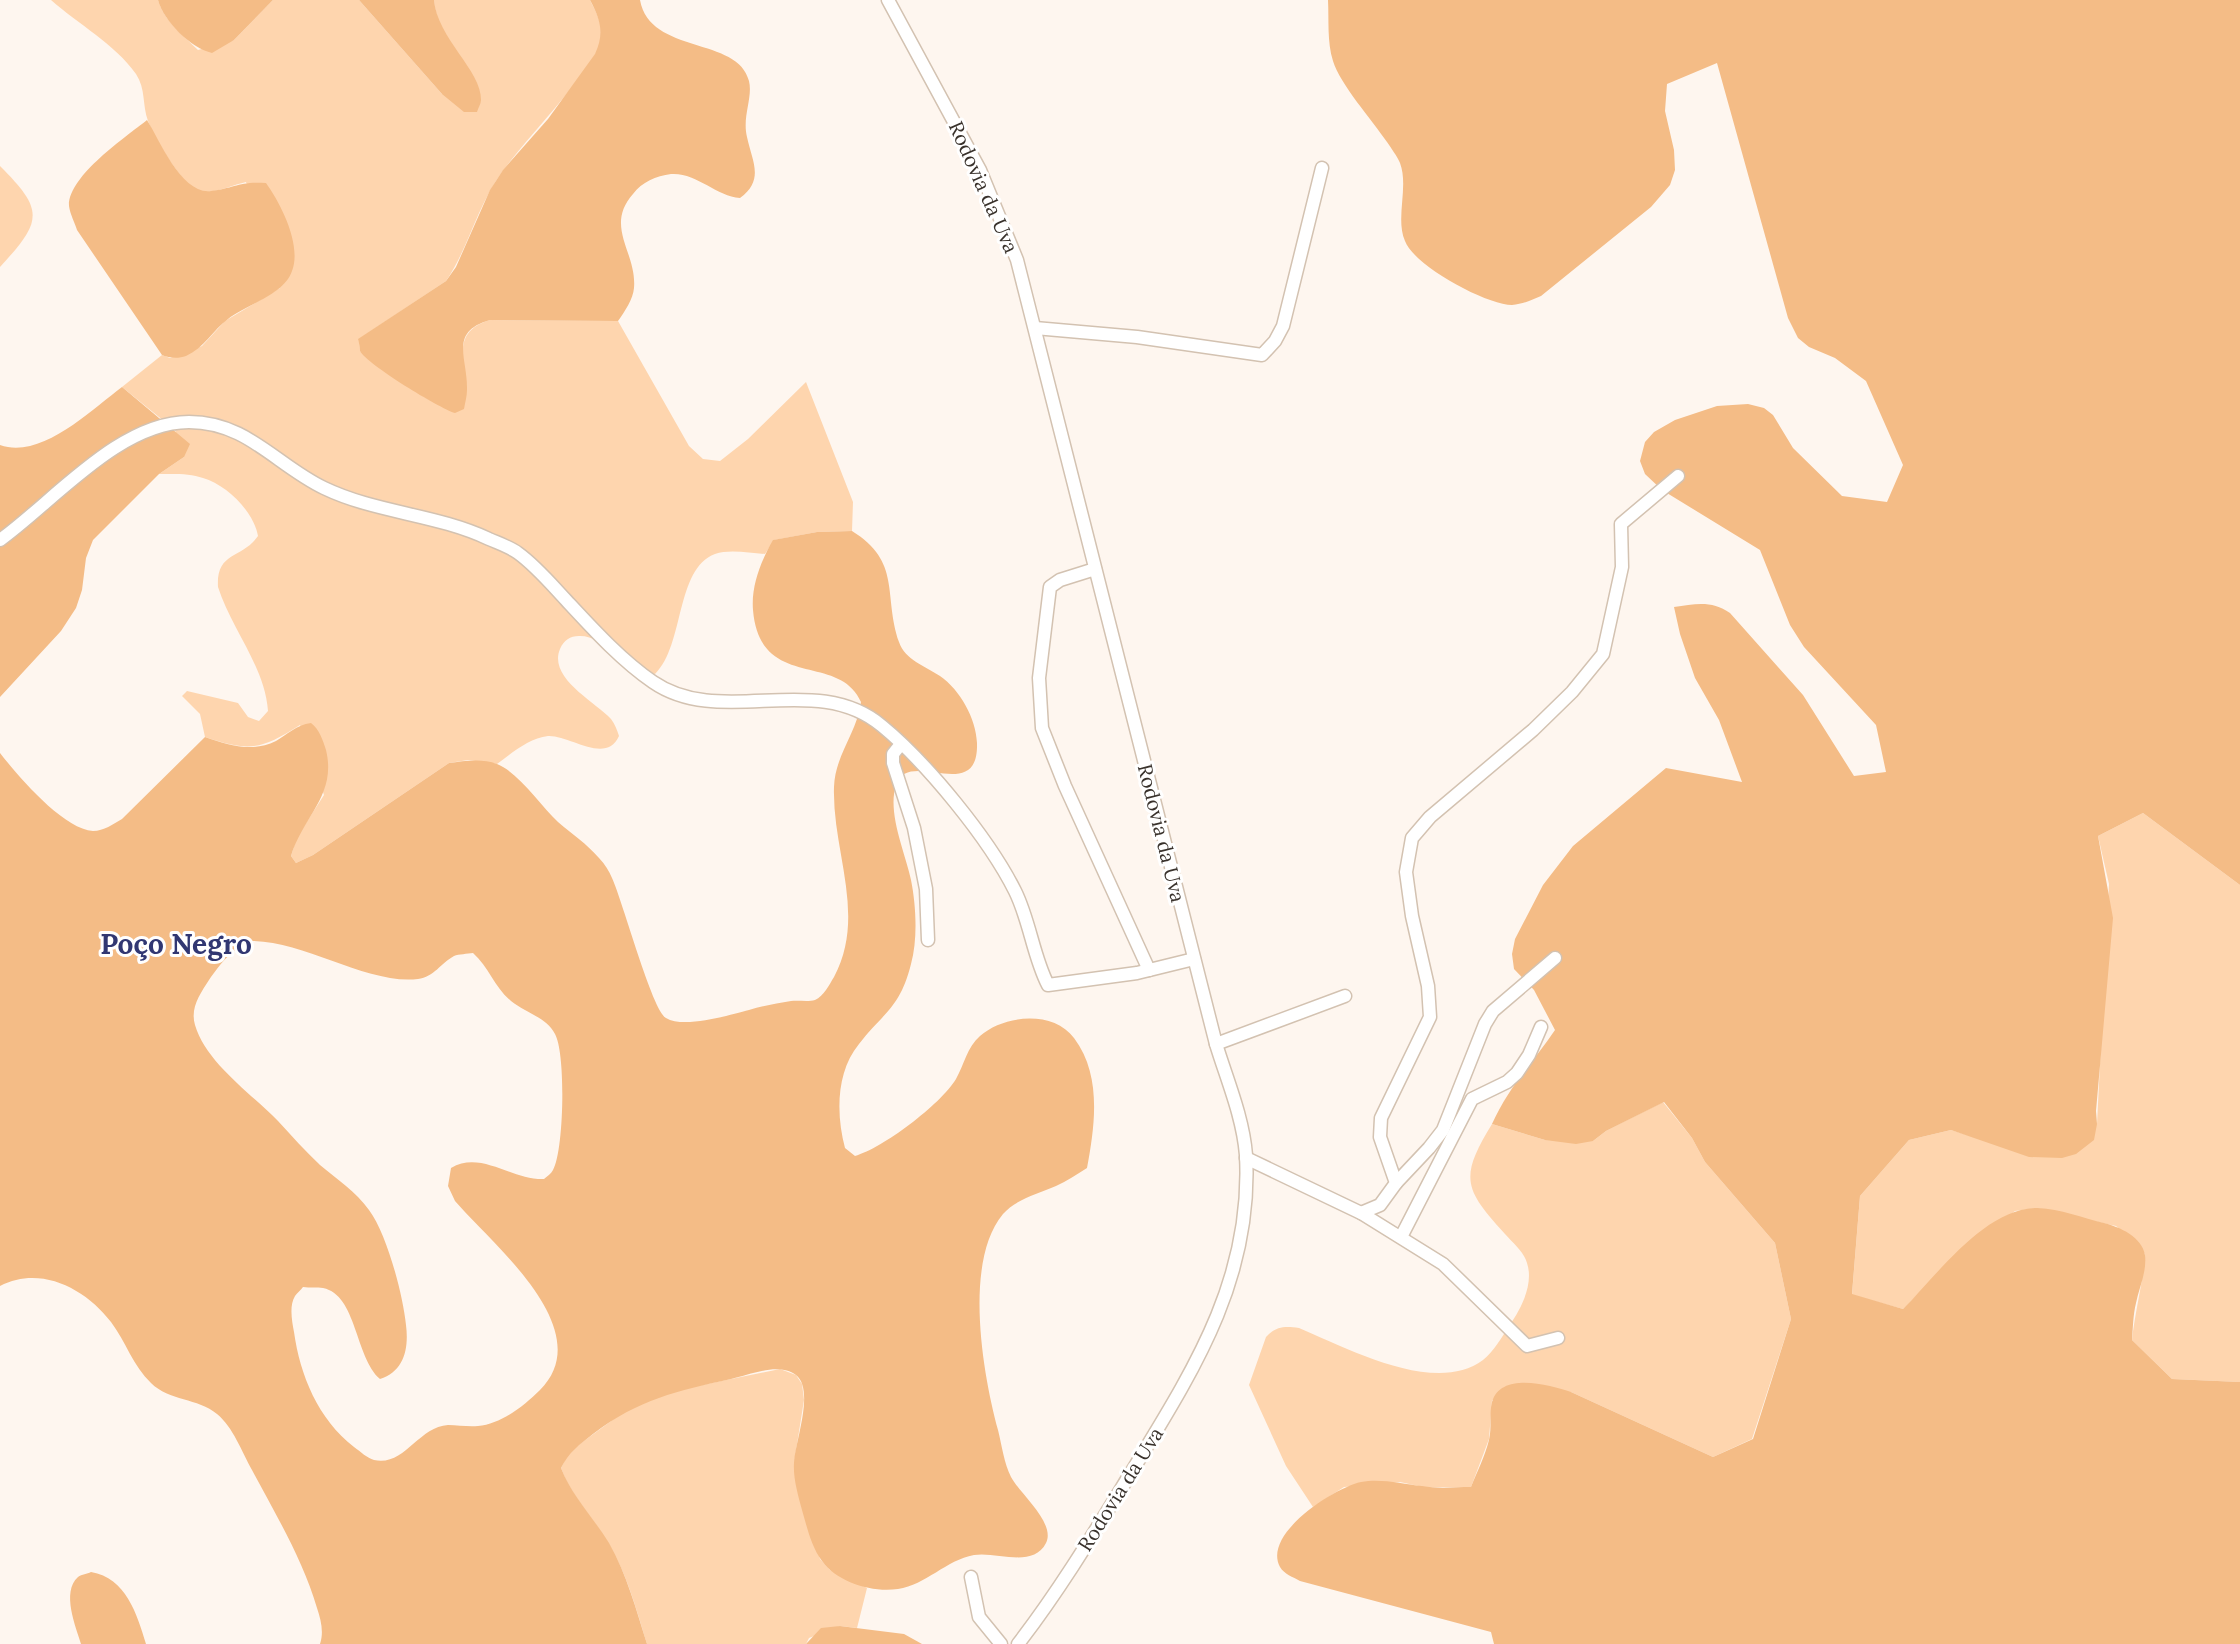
<svg xmlns="http://www.w3.org/2000/svg" width="2240" height="1644" font-family="Lora,serif">
  <style>
    .green { fill: #fed5ae }
    .forest { fill: #f4bc86; fill-rule: evenodd }
    .lines { fill: none; stroke-linecap: round; stroke-linejoin: round }
    .minor-casing { stroke: #d3c2b1; stroke-width: 15 }
    .minor { stroke: #fff; stroke-width: 12 }
    .labels { text-anchor: middle; dominant-baseline: central; stroke-width: 6; stroke-linejoin: round; paint-order: stroke }
    .street-label { font-size: 20px; fill: #39322c; stroke: #fff }
    .district-label { font-size: 28px; font-weight: bold; fill: #313772; stroke: #fff }
  </style>
  <rect width="100%" height="100%" fill="#fef6ef"/>
  <g class="green">
    <path d="M51,0H158C164,21 183,35 198,50L234,40L273,0H359L442,94L467,68C453,46 436,27 434,0H590C596,12 604,26 601,41C599,52 589,63 583,72C557,109 527,138 502,172C477,206 469,247 446,281L359,339L360,351L372,362L429,400L467,389C463,357 453,331 490,320L618,321L689,446L703,459L720,461L748,439L806,382L853,502L852,531L817,532L774,540L765,554C750,553 729,549 715,554C675,569 685,645 655,674C627,669 604,635 579,636C570,636 564,640 560,649C548,678 594,701 611,719C615,724 617,730 619,736C606,765 570,735 548,736C529,738 512,753 497,764L468,760L449,763L313,855L296,863L291,856L297,837L324,795L300,725C260,750 250,752 205,737L200,714L182,696L187,691L238,703L248,717L259,721L268,711C265,667 231,628 218,587C216,551 242,559 258,536C254,512 227,485 203,478C190,473 173,474 159,474L184,457L175,430L122,387L162,355L170,358L202,346L225,321L280,288L246,182C232,185 212,195 198,191C183,186 153,136 148,121C142,105 146,89 136,74C115,44 78,24 51,0Z"/>
    <path d="M0,166C45,211 42,221 0,267Z"/>
    <path d="M2143,813L2240,885V1382L2172,1379L2132,1340C2135,1311 2143,1283 2145,1254L2116,1226L2037,1208L2015,1211L1937,1275L1903,1309L1852,1295L1860,1196L1909,1140L1951,1130L1977,1138L2097,1124L2109,884L2098,836Z"/>
    <path d="M1663,1102L1692,1138L1705,1162L1775,1243L1791,1319L1752,1439L1713,1457L1571,1392L1492,1400L1489,1439L1471,1487H1423L1400,1482L1344,1487L1313,1507L1286,1466L1249,1385L1266,1337C1276,1326 1285,1326 1299,1328C1347,1348 1435,1396 1483,1360C1494,1351 1502,1337 1509,1326C1521,1309 1534,1284 1527,1263C1524,1252 1513,1243 1505,1234C1464,1189 1459,1178 1492,1124L1545,1140L1593,1141L1606,1131Z"/>
    <path d="M780,1369L796,1375L802,1384L804,1400L794,1463L820,1559L830,1570L867,1588L857,1628L840,1626L809,1638L806,1644H647C636,1608 626,1570 605,1538C590,1514 571,1495 561,1468L569,1452L622,1413L646,1401L687,1388Z"/>
  </g>
  <g class="forest">
    <path d="M158,0H273L234,40L212,53C191,48 164,22 158,0Z"/>
    <path d="M359,0H434C437,38 482,71 481,100C481,104 478,108 477,112H464L442,94Z"/>
    <path d="M590,0H640C650,55 738,36 749,81C753,98 742,116 747,137C752,161 765,180 740,198C716,196 696,172 671,174C656,176 642,182 633,194C604,227 637,252 634,288C633,299 625,311 618,321L490,320C448,332 468,358 467,390C467,396 465,403 464,409L455,413C439,408 368,365 360,351C360,350 359,341 358,339L446,281L456,267L490,190L503,170L548,119L595,54C605,33 600,19 590,0Z"/>
    <path d="M1328,0H2240V885L2143,813L2098,836L2113,918L2096,1111L2097,1124L2094,1140L2076,1154L2062,1158L2029,1157L1951,1130L1909,1140L1860,1196L1852,1294L1903,1309C1937,1275 1986,1207 2038,1208C2060,1209 2083,1218 2104,1223C2120,1227 2142,1237 2145,1255C2147,1272 2139,1288 2136,1303C2133,1315 2133,1328 2132,1340L2172,1379L2240,1382V1644H1494L1491,1632L1300,1581C1293,1577 1284,1574 1280,1567C1262,1534 1334,1488 1361,1482C1381,1478 1402,1484 1422,1486C1438,1489 1455,1487 1471,1487C1477,1472 1485,1456 1489,1440C1492,1427 1489,1414 1492,1402C1501,1371 1550,1385 1571,1392L1713,1457L1753,1439L1791,1319L1775,1243L1705,1162L1692,1138L1664,1102L1606,1131L1593,1141L1576,1144L1545,1140L1492,1124C1509,1086 1532,1064 1555,1030L1534,990L1514,969L1512,954L1515,939L1543,885L1573,846L1666,768L1742,782L1719,720L1695,678L1680,634L1674,607C1695,604 1712,600 1730,613L1803,695L1854,776L1886,772L1876,725L1804,647L1790,625L1760,550L1662,490L1645,474L1640,461L1645,442L1654,432L1675,420L1717,406L1748,404L1764,408L1773,415L1793,448L1842,496L1887,502L1903,465L1866,381L1835,358L1809,347L1798,338L1788,318L1717,63L1667,84L1665,111L1674,150L1675,170L1670,185L1651,207L1541,296C1532,300 1523,304 1512,305C1487,305 1414,266 1405,241C1395,218 1409,187 1400,163C1397,156 1391,148 1387,142C1372,120 1340,84 1333,61C1327,42 1329,20 1328,0Z"/>
    <path d="M147,120C160,141 182,195 211,191C234,188 240,181 266,183C281,204 302,245 292,271C284,295 247,304 228,319C213,330 204,348 186,356C178,359 169,358 162,355L77,230C75,223 70,214 69,206C68,176 126,137 147,120Z"/>
    <path d="M122,387L190,444L184,457L159,474L93,540L86,558L82,590L76,608L61,631L0,697V445C41,460 91,410 122,387Z"/>
    <path d="M852,531C902,562 883,595 899,642C905,660 925,666 940,676C960,690 976,718 977,743C979,806 908,747 896,785C887,813 905,852 911,880C916,905 918,939 911,964C900,1008 884,1012 859,1044C836,1072 836,1114 845,1148L855,1156C883,1148 940,1105 956,1079C964,1065 967,1047 980,1036C1004,1015 1053,1010 1074,1038C1102,1075 1095,1125 1087,1168C1077,1174 1067,1181 1056,1186C1038,1194 1016,1199 1003,1214C963,1262 983,1375 998,1430C1002,1446 1004,1463 1011,1477C1020,1494 1056,1523 1046,1543C1033,1569 996,1551 974,1555C946,1560 926,1585 898,1589C872,1593 837,1582 822,1561C811,1546 807,1527 802,1510C798,1495 793,1478 794,1463C795,1442 815,1390 796,1375C778,1362 750,1375 731,1379C677,1391 639,1399 593,1434C579,1445 569,1452 561,1468C572,1496 593,1517 609,1543C627,1575 636,1609 647,1644H320C324,1632 321,1620 317,1608C303,1560 276,1515 252,1470C242,1452 233,1427 217,1414C198,1398 169,1401 151,1383C133,1366 126,1342 111,1322C85,1288 40,1265 0,1286V753C18,776 63,829 93,831C104,831 113,824 122,819L205,737C229,745 251,753 276,741C288,734 296,725 311,723C319,729 323,740 326,750C337,795 303,816 291,856L296,863L313,855L449,763C464,761 482,758 497,764C518,772 541,806 558,822C572,834 587,844 599,858C605,864 609,871 612,878C623,902 652,1010 666,1018C684,1029 729,1015 749,1010C763,1006 777,1003 791,1001C798,1000 808,1002 815,1000C824,996 829,985 834,977C867,915 832,852 834,787C835,755 857,733 861,702C839,651 760,692 753,610C751,586 761,561 773,540L817,532ZM253,941C306,942 369,985 418,979C434,977 441,963 454,956C459,954 467,954 473,953C489,967 494,987 511,1001C526,1013 546,1017 555,1034C566,1054 564,1151 553,1170C551,1174 547,1176 544,1179C511,1180 481,1150 451,1168L448,1186L455,1201C491,1243 600,1330 540,1390C524,1406 501,1424 478,1426C468,1427 458,1425 448,1425C418,1427 404,1467 374,1460C367,1458 361,1452 354,1447C318,1419 300,1375 294,1332C292,1321 289,1306 295,1296C297,1293 301,1290 303,1287C310,1288 317,1287 323,1288C357,1295 355,1357 380,1379C404,1371 409,1349 406,1325C403,1295 387,1234 369,1210C356,1192 337,1179 320,1165C305,1151 292,1136 278,1121C252,1094 206,1063 195,1025C190,1008 200,994 209,980C221,963 232,948 253,941Z"/>
    <path d="M91,1572C126,1578 137,1614 146,1644H81C76,1627 61,1592 78,1577C82,1574 87,1574 91,1572Z"/>
    <polygon points="840,1626 904,1634 922,1644 806,1644 821,1628"/>
  </g>
  <g class="lines">
    <g class="minor-casing">
      <g id="minor">
        <path d="M888,0L980,170L1017,260L1216,1044C1227,1080 1243,1117 1246,1155C1253,1281 1191,1374 1129,1476C1094,1533 1059,1591 1018,1644"/>
        <polyline points="1035,328 1137,337 1262,355 1275,341 1283,326 1322,168"/>
        <path d="M0,540C53,502 119,422 189,422C247,422 276,465 324,488C376,513 436,514 489,539C498,543 510,547 518,553C536,566 551,584 566,600C592,628 621,660 653,682C721,729 816,670 882,726C927,763 989,839 1015,891C1030,921 1033,956 1048,985L1137,973L1194,959"/>
        <polyline points="1095,569 1060,580 1050,587 1039,678 1042,728 1065,786 1149,970"/>
        <polyline points="901,744 893,754 893,763 914,828 926,889 928,940"/>
        <polyline points="1216,1044 1345,996"/>
        <polyline points="1246,1158 1361,1213 1443,1264 1527,1346 1558,1338"/>
        <polyline points="1396,1183 1429,1148 1443,1130 1485,1024 1493,1011 1555,958"/>
        <polyline points="1361,1213 1380,1205 1396,1183 1380,1137 1381,1118 1430,1017 1428,986 1412,916 1406,872 1412,838 1430,817 1533,730 1572,692 1603,654 1622,567 1621,524 1678,476"/>
        <polyline points="1401,1237 1472,1099 1507,1082 1517,1073 1529,1055 1541,1027"/>
        <polyline points="971,1577 979,1617 1001,1644"/>
      </g>
    </g>
    <use href="#minor" class="minor"/>
  </g>
  <g class="labels">
    <g class="street-label">
      <text transform="translate(984 187) rotate(66)">Rodovia da Uva</text>
      <text transform="translate(1162 833) rotate(76)">Rodovia da Uva</text>
      <text transform="translate(1120 1489) rotate(-58)">Rodovia da Uva</text>
    </g>
    <g class="district-label">
      <text x="176" y="944">Poço Negro</text>
    </g>
  </g>
</svg>
